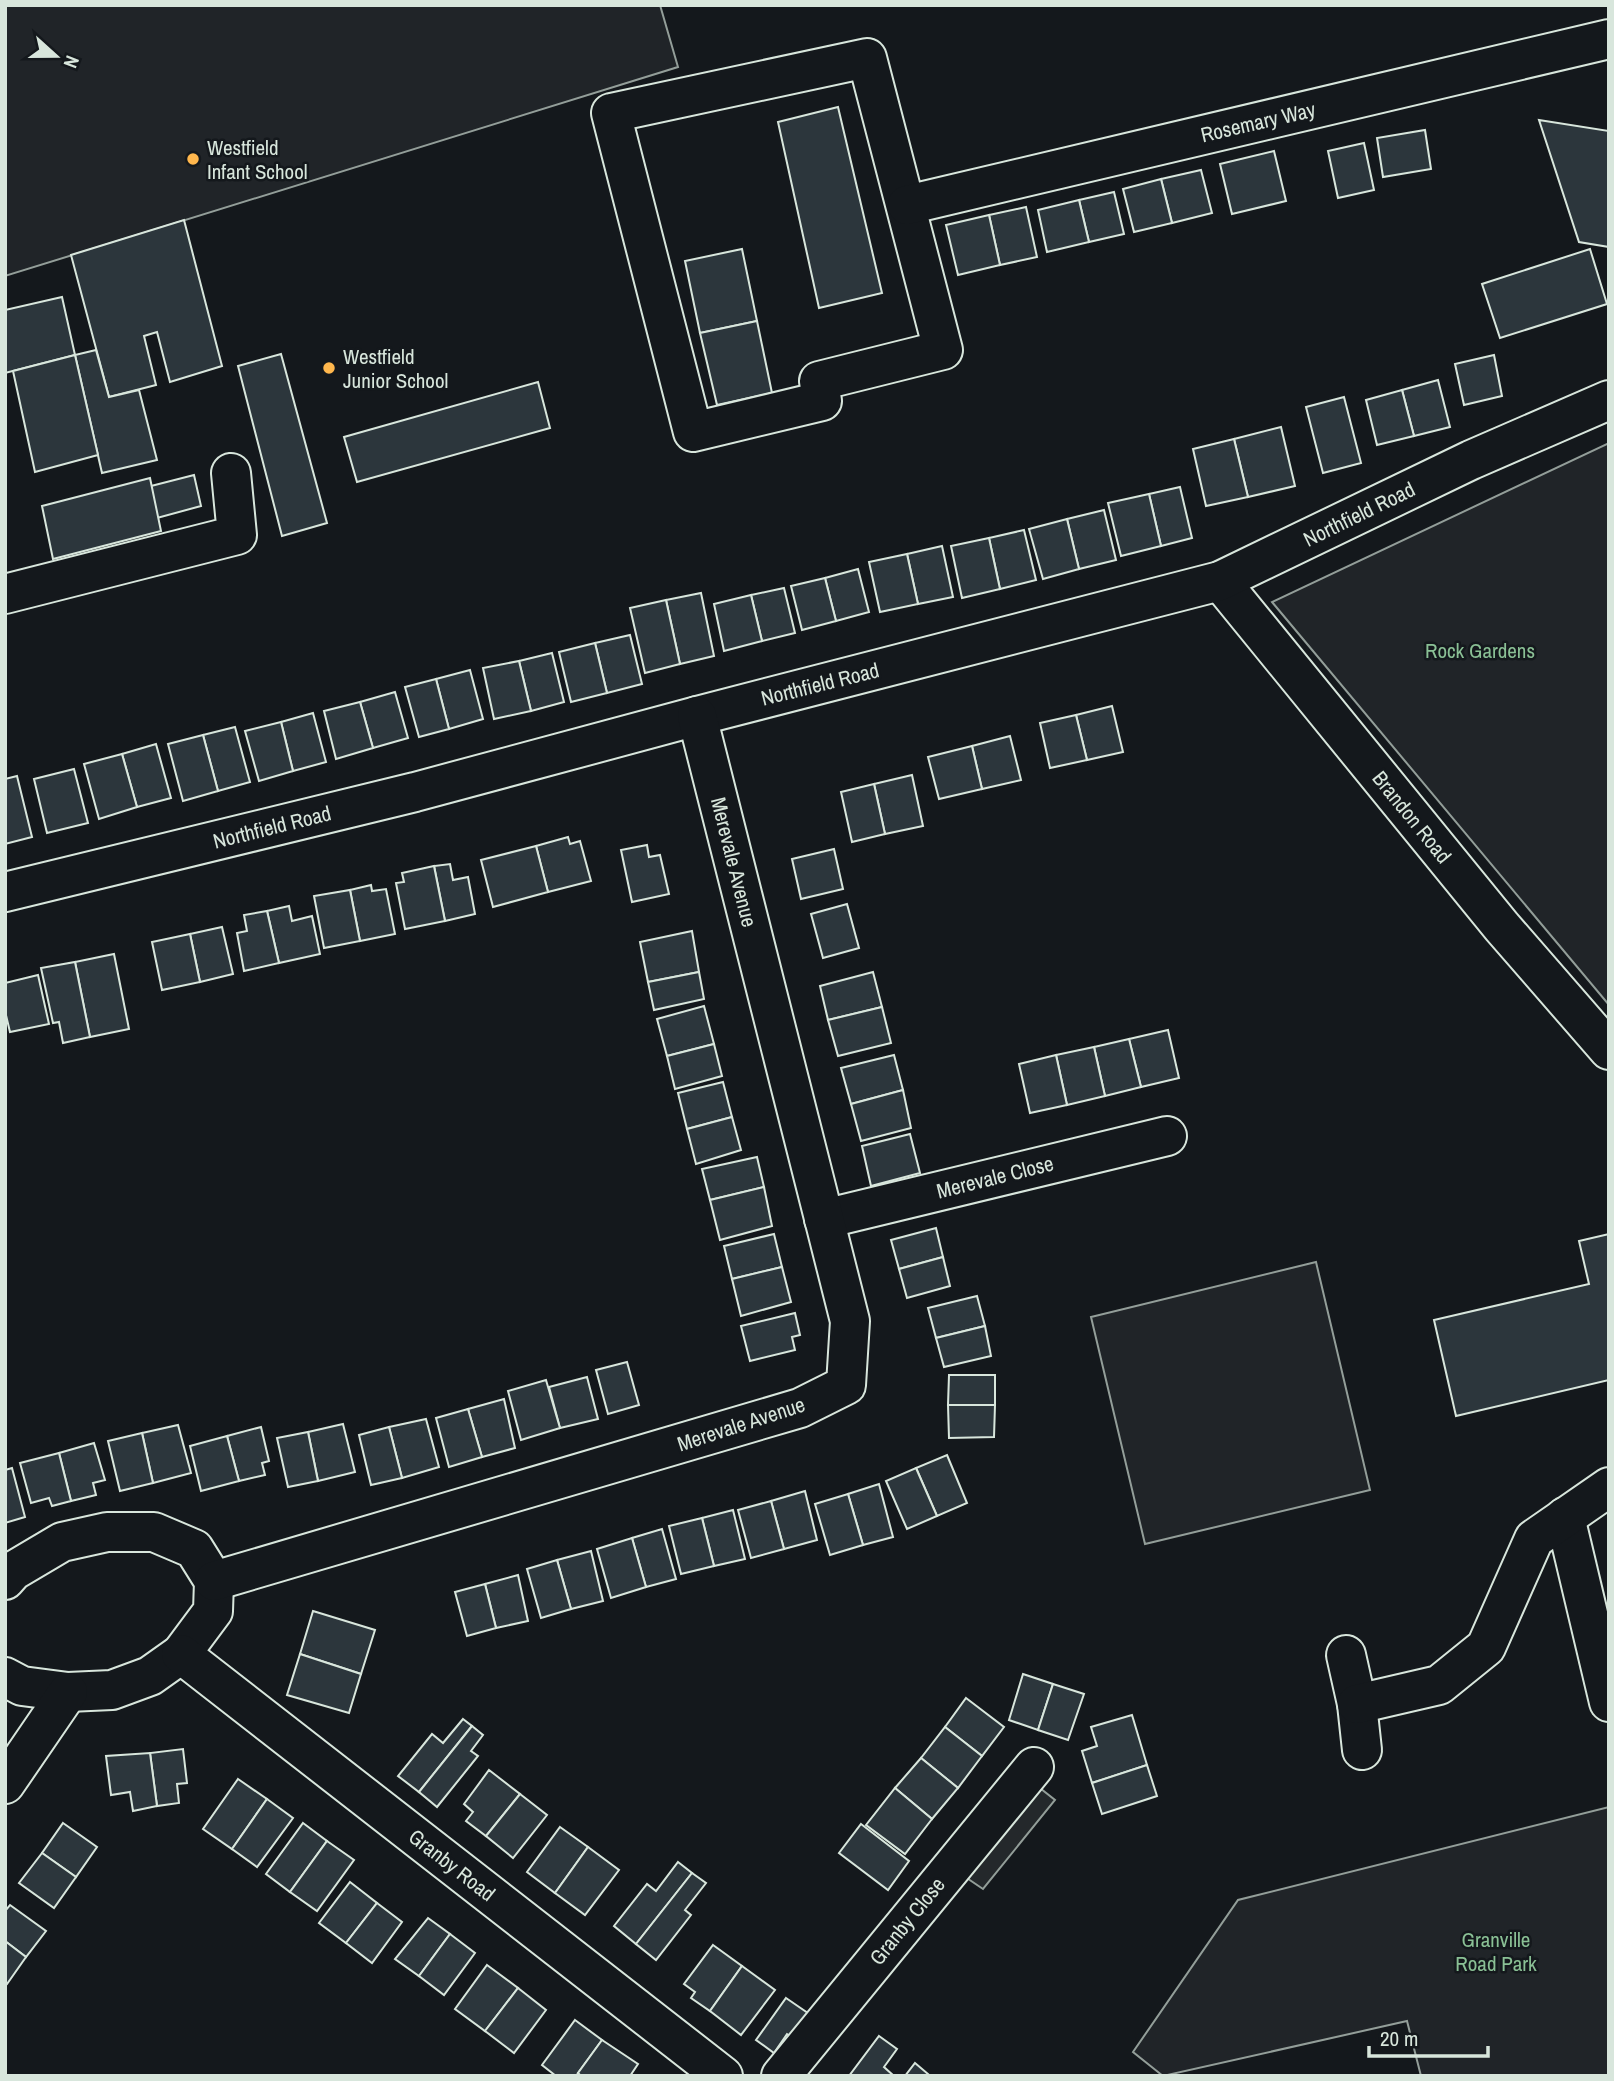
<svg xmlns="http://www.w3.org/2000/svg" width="1614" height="2081" font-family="'Archivo Narrow',sans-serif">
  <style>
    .green { fill: #202428; stroke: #939e99; stroke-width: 2 }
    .parking { fill: #24282b; stroke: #939e99; stroke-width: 2 }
    .building { fill: #2c363c; stroke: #d8e6dc; stroke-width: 2 }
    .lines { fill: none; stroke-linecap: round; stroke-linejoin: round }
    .minor-casing { stroke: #d8e6dc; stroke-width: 42 }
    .minor { stroke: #14181c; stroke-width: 38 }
    .poi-dot { fill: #ffb74d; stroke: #14181c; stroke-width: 2.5 }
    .labels { text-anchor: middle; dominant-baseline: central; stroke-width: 5; stroke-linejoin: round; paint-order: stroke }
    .street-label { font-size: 21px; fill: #d8e6dc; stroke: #14181c }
    .poi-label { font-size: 21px; fill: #d8e6dc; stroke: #14181c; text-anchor: start }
    .park-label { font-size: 21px; fill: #8ac095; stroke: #14181c }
  </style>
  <rect width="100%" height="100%" fill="#14181c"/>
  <g class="green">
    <polygon points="5,5 660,5 678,67 5,276"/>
    <polygon points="1609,443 1609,1005 1272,602"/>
    <polygon points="1316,1262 1370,1490 1145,1544 1091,1317"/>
    <polygon points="1609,1807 1609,2076 1421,2076 1407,2021 1163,2076 1133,2052 1238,1900"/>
  </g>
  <polygon class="parking" points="1031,1781 1055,1800 983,1889 958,1872"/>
  <g class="building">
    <polygon points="838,107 882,293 819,308 778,122"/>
    <polygon points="1539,120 1609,131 1609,247 1579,242"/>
    <polygon points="1425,130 1431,169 1383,177 1377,138"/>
    <polygon points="1364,143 1374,190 1338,198 1328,151"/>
    <polygon points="1274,151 1286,201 1232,214 1220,164"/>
    <polygon points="1201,170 1212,213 1172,223 1161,179"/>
    <polygon points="1161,179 1172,223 1134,232 1123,189"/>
    <polygon points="1114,192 1124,234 1089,242 1079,200"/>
    <polygon points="1079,200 1089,242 1047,252 1038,210"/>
    <polygon points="1026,207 1037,257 1000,265 989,215"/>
    <polygon points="989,215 1000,265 958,275 946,225"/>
    <polygon points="184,220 222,366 170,382 157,332 144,336 156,385 109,397 71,255"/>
    <polygon points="742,249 757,321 700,333 685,261"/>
    <polygon points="1590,249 1607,304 1500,338 1482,284"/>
    <polygon points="62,297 75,355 5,373 5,310"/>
    <polygon points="757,321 772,393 717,405 700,333"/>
    <polygon points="96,350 109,397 139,390 157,460 102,473 75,355"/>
    <polygon points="281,354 327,523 282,536 238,366"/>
    <polygon points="75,355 98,455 35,472 13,371"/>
    <polygon points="1494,355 1502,396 1464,405 1455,364"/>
    <polygon points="1438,380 1450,427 1414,436 1402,390"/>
    <polygon points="538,382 550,428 357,482 344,437"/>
    <polygon points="1402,390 1414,436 1377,445 1366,400"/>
    <polygon points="1344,397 1361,463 1323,473 1306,407"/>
    <polygon points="1281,427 1295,486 1248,497 1234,439"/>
    <polygon points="1234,439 1248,497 1206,506 1193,449"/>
    <polygon points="194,475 201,506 157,518 151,486"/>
    <polygon points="150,478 161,531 53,559 42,506"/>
    <polygon points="1180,487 1192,538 1161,546 1149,494"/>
    <polygon points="1149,494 1161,546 1121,556 1108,503"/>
    <polygon points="1104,510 1116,560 1079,569 1067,519"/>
    <polygon points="1067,519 1079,569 1043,579 1029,529"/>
    <polygon points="1024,530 1036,580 1000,589 989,538"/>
    <polygon points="989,538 1000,589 962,598 951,546"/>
    <polygon points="942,546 953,597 918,604 907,554"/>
    <polygon points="907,554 918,604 880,612 869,562"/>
    <polygon points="858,569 869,612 836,621 825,578"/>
    <polygon points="825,578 836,621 802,630 791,586"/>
    <polygon points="784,588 795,633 762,641 751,595"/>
    <polygon points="701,593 714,656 680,664 666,600"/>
    <polygon points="751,595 762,641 724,651 714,604"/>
    <polygon points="666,600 680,664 645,673 630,608"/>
    <polygon points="630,635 642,684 607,693 595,643"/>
    <polygon points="595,643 607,693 571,702 559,652"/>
    <polygon points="552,653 564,702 531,711 519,661"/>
    <polygon points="519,661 531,711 494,719 483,668"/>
    <polygon points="470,670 483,719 449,729 436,679"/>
    <polygon points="436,679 449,729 419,737 405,687"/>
    <polygon points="395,692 408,738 373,748 360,702"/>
    <polygon points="360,702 373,748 336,759 324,711"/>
    <polygon points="1112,706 1123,752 1087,760 1076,715"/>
    <polygon points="313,713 326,762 293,771 281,722"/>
    <polygon points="1076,715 1087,760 1050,768 1040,723"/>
    <polygon points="281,722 293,771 259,781 245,731"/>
    <polygon points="235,727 250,782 218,791 203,735"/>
    <polygon points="203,735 218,791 183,801 168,744"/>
    <polygon points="1010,736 1021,780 982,789 972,746"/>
    <polygon points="156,744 171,798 137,807 122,754"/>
    <polygon points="972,746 982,789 939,799 928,757"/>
    <polygon points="122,754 137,807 99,819 84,764"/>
    <polygon points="74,769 88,823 47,833 34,779"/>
    <polygon points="912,775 923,826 885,834 874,784"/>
    <polygon points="17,776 32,837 5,844 5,779"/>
    <polygon points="874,784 885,834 852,842 841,792"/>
    <polygon points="568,837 570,844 580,841 591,881 548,892 536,846"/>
    <polygon points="647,845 649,857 660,855 669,894 632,902 621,850"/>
    <polygon points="536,846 548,892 493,907 481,860"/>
    <polygon points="834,849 843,889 801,899 792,859"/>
    <polygon points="450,864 453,880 468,877 475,914 445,921 434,866"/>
    <polygon points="434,866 445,921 405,929 396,883 404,882 402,873"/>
    <polygon points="371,885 372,891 386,889 395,934 360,941 350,890"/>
    <polygon points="350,890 360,941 324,948 314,896"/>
    <polygon points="847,904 859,948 823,958 811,914"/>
    <polygon points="289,906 292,921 312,916 320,954 279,963 267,911"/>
    <polygon points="267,911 279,963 244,971 237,933 247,931 244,915"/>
    <polygon points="222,927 233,974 200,982 190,934"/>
    <polygon points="692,931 699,972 648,982 640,942"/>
    <polygon points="190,934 200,982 162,990 152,942"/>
    <polygon points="114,954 129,1029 90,1037 75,962"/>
    <polygon points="75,962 90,1037 63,1043 59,1022 53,1023 41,968"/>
    <polygon points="699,972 704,999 654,1010 648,982"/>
    <polygon points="873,972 882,1007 828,1020 820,986"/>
    <polygon points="38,975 49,1024 10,1032 5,1011 5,983"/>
    <polygon points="704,1006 714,1044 667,1056 657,1019"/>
    <polygon points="882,1007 891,1043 838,1056 828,1020"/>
    <polygon points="1168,1030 1179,1078 1141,1087 1129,1039"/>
    <polygon points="1129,1039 1141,1087 1105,1096 1094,1047"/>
    <polygon points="714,1044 722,1076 675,1089 667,1056"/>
    <polygon points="1094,1047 1105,1096 1067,1105 1056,1055"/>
    <polygon points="894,1055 903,1090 851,1104 841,1068"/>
    <polygon points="1056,1055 1067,1105 1030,1113 1019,1064"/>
    <polygon points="723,1082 732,1117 687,1129 678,1093"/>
    <polygon points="903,1090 911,1128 861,1141 851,1104"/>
    <polygon points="732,1117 741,1150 696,1164 687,1129"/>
    <polygon points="910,1134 920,1173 871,1186 862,1146"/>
    <polygon points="757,1157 764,1187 710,1200 702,1169"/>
    <polygon points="764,1187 772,1226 720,1240 710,1200"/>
    <polygon points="936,1228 943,1257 899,1269 891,1240"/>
    <polygon points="774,1234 782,1267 732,1279 724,1246"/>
    <polygon points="1609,1234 1609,1380 1456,1416 1434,1320 1589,1284 1579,1241"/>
    <polygon points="943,1257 950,1286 907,1298 899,1269"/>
    <polygon points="782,1267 791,1302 741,1316 732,1279"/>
    <polygon points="977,1296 985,1326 936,1338 928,1308"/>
    <polygon points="795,1313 800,1335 792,1337 795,1350 750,1361 741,1326"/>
    <polygon points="985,1326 991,1356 944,1367 936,1338"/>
    <polygon points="627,1362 639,1405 608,1414 596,1370"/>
    <polygon points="949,1375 995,1375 995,1405 948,1405"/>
    <polygon points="587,1377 598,1419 560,1428 549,1387"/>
    <polygon points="546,1380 560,1428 521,1440 508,1391"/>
    <polygon points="504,1399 515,1448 482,1457 468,1409"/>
    <polygon points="948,1405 995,1405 994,1437 949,1438"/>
    <polygon points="468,1409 482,1457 449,1467 436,1418"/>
    <polygon points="426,1419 439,1467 402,1478 389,1427"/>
    <polygon points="343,1424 355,1472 318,1481 308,1432"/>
    <polygon points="178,1425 191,1473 153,1483 142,1433"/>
    <polygon points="261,1427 269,1461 262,1463 265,1475 239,1481 227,1436"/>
    <polygon points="389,1427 402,1478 371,1485 359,1435"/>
    <polygon points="308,1432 318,1481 288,1487 277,1438"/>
    <polygon points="142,1433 153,1483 120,1491 108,1441"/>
    <polygon points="227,1436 239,1481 201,1491 190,1446"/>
    <polygon points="94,1443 105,1480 93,1483 96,1495 71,1501 59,1453"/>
    <polygon points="59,1453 71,1501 52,1506 49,1498 31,1503 20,1463"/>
    <polygon points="947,1455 967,1503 937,1516 916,1468"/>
    <polygon points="12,1468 25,1517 5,1523 5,1470"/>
    <polygon points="916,1468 937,1516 907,1529 886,1481"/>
    <polygon points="879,1484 893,1537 863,1545 848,1494"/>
    <polygon points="805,1491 817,1540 784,1549 771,1501"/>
    <polygon points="848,1494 863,1545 830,1555 815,1504"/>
    <polygon points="771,1501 784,1549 751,1558 738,1510"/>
    <polygon points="733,1510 745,1559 714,1566 702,1518"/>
    <polygon points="702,1518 714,1566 681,1574 669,1526"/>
    <polygon points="662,1529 676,1579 646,1587 632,1538"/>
    <polygon points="632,1538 646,1587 611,1598 597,1549"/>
    <polygon points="591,1551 603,1601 571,1609 557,1560"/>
    <polygon points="557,1560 571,1609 541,1618 527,1569"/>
    <polygon points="518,1575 528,1621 496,1628 485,1584"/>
    <polygon points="485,1584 496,1628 467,1636 455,1592"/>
    <polygon points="313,1611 375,1630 361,1674 300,1654"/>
    <polygon points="300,1654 361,1674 349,1713 287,1695"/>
    <polygon points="1023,1674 1053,1684 1038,1730 1009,1720"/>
    <polygon points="1053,1684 1084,1694 1068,1740 1038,1730"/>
    <polygon points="966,1698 1004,1727 982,1756 945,1727"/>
    <polygon points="1132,1715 1147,1765 1092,1783 1082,1751 1097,1746 1091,1727"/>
    <polygon points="463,1719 472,1726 419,1792 398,1776 432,1734 443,1743"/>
    <polygon points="472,1726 483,1735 471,1751 478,1756 437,1807 419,1792"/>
    <polygon points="945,1727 982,1756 958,1788 921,1758"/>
    <polygon points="183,1749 187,1783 177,1784 179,1803 157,1806 150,1753"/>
    <polygon points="150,1753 157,1806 133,1811 130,1792 111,1795 106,1756"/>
    <polygon points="921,1758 958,1788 932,1819 895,1788"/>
    <polygon points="1147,1765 1157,1796 1102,1814 1092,1783"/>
    <polygon points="489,1770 520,1794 486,1836 466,1821 473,1812 464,1804"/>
    <polygon points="238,1779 267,1799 232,1849 203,1829"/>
    <polygon points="895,1788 932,1819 905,1854 866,1825"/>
    <polygon points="520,1794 547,1815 513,1858 486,1836"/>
    <polygon points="267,1799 293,1818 257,1867 232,1849"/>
    <polygon points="63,1823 97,1847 76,1877 42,1853"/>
    <polygon points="303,1823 327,1841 290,1892 266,1874"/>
    <polygon points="861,1824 909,1861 888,1890 839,1853"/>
    <polygon points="560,1827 588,1847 555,1893 527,1872"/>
    <polygon points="327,1841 354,1860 317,1911 290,1892"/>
    <polygon points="588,1847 619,1870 585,1915 555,1893"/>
    <polygon points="42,1853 76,1877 54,1908 19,1883"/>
    <polygon points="678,1862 692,1873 636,1944 614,1926 647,1884 656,1891"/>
    <polygon points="692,1873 706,1883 685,1910 691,1915 656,1960 636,1944"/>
    <polygon points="350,1882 377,1903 346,1943 319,1923"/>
    <polygon points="377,1903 402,1922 372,1963 346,1943"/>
    <polygon points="10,1905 46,1931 26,1957 5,1941 5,1911"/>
    <polygon points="428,1918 450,1934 419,1976 395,1959"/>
    <polygon points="450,1934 475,1953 444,1995 419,1976"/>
    <polygon points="5,1941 26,1957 7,1984 5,1983"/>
    <polygon points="713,1945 742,1966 710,2011 691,1998 695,1992 684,1984"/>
    <polygon points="487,1965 518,1988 485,2031 455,2009"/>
    <polygon points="742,1966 775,1990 741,2035 710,2011"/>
    <polygon points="518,1988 546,2010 514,2053 485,2031"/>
    <polygon points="786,1998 818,2020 801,2043 787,2034 774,2053 756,2040"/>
    <polygon points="575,2020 602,2040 576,2076 556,2076 542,2065"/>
    <polygon points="879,2036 897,2049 884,2067 894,2076 849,2076"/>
    <polygon points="602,2040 638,2064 630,2076 581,2076 578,2073"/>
    <polygon points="915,2063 928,2074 926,2076 905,2076"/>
  </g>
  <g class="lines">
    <g class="minor-casing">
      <g id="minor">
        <polygon points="867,58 943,350 819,381 822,401 693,432 611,113"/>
        <polyline points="907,205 1609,39"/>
        <polyline points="1220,581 1502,927 1609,1050"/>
        <polyline points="5,594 237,535 231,473"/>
        <polyline points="5,892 415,792 697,716 1220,581 1471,460 1609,400"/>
        <polyline points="824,1219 1167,1136"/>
        <polyline points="1565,1517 1609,1702"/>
        <polyline points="5,1580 13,1571 62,1542 107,1532 154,1532 194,1549 214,1581 213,1611 181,1654 150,1676 112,1690 68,1692 22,1686 5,1677"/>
        <polyline points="214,1581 800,1408 846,1385 850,1321 697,716"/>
        <polyline points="181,1654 723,2076"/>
        <polyline points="1346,1655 1357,1704 1362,1750"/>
        <polyline points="1357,1704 1439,1685 1486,1647 1534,1539 1609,1487"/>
        <polyline points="5,1784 68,1692"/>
        <polyline points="781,2076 1034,1767"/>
      </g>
    </g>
    <use href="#minor" class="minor"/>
  </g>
  <g class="poi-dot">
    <circle cx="193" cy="159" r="7"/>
    <circle cx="329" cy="368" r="7"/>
  </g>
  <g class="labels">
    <g class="street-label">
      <text transform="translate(1258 122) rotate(-13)">Rosemary Way</text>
      <text transform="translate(1359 514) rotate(-26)">Northfield Road</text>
      <text transform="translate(820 684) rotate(-14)">Northfield Road</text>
      <text transform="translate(1412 817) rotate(51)">Brandon Road</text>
      <text transform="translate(272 827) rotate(-14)">Northfield Road</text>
      <text transform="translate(734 862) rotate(76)">Merevale Avenue</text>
      <text transform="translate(995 1177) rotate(-14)">Merevale Close</text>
      <text transform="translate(741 1424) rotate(-18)">Merevale Avenue</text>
      <text transform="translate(452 1865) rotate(38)">Granby Road</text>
      <text transform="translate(907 1921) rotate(-51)">Granby Close</text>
    </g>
    <g class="poi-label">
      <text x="207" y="147">Westfield<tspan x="207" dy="24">Infant School</tspan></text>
      <text x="343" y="356">Westfield<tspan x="343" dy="24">Junior School</tspan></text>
    </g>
    <g class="park-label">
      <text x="1480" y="650">Rock Gardens</text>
      <text x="1496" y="1939">Granville<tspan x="1496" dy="24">Road Park</tspan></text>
    </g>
  </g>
  <rect width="1614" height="2081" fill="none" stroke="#d8e6dc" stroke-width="14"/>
  <g transform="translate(56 56) rotate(111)" stroke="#14181c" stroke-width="5" paint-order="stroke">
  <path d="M0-5L12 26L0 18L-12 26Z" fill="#d8e6dc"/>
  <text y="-10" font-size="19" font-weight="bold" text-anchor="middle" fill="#d8e6dc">N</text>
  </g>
  <path d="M1369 2046v10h119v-10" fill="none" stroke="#d8e6dc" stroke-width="3.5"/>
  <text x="1380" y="2046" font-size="21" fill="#d8e6dc" stroke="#14181c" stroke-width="5" paint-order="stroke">20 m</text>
</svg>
